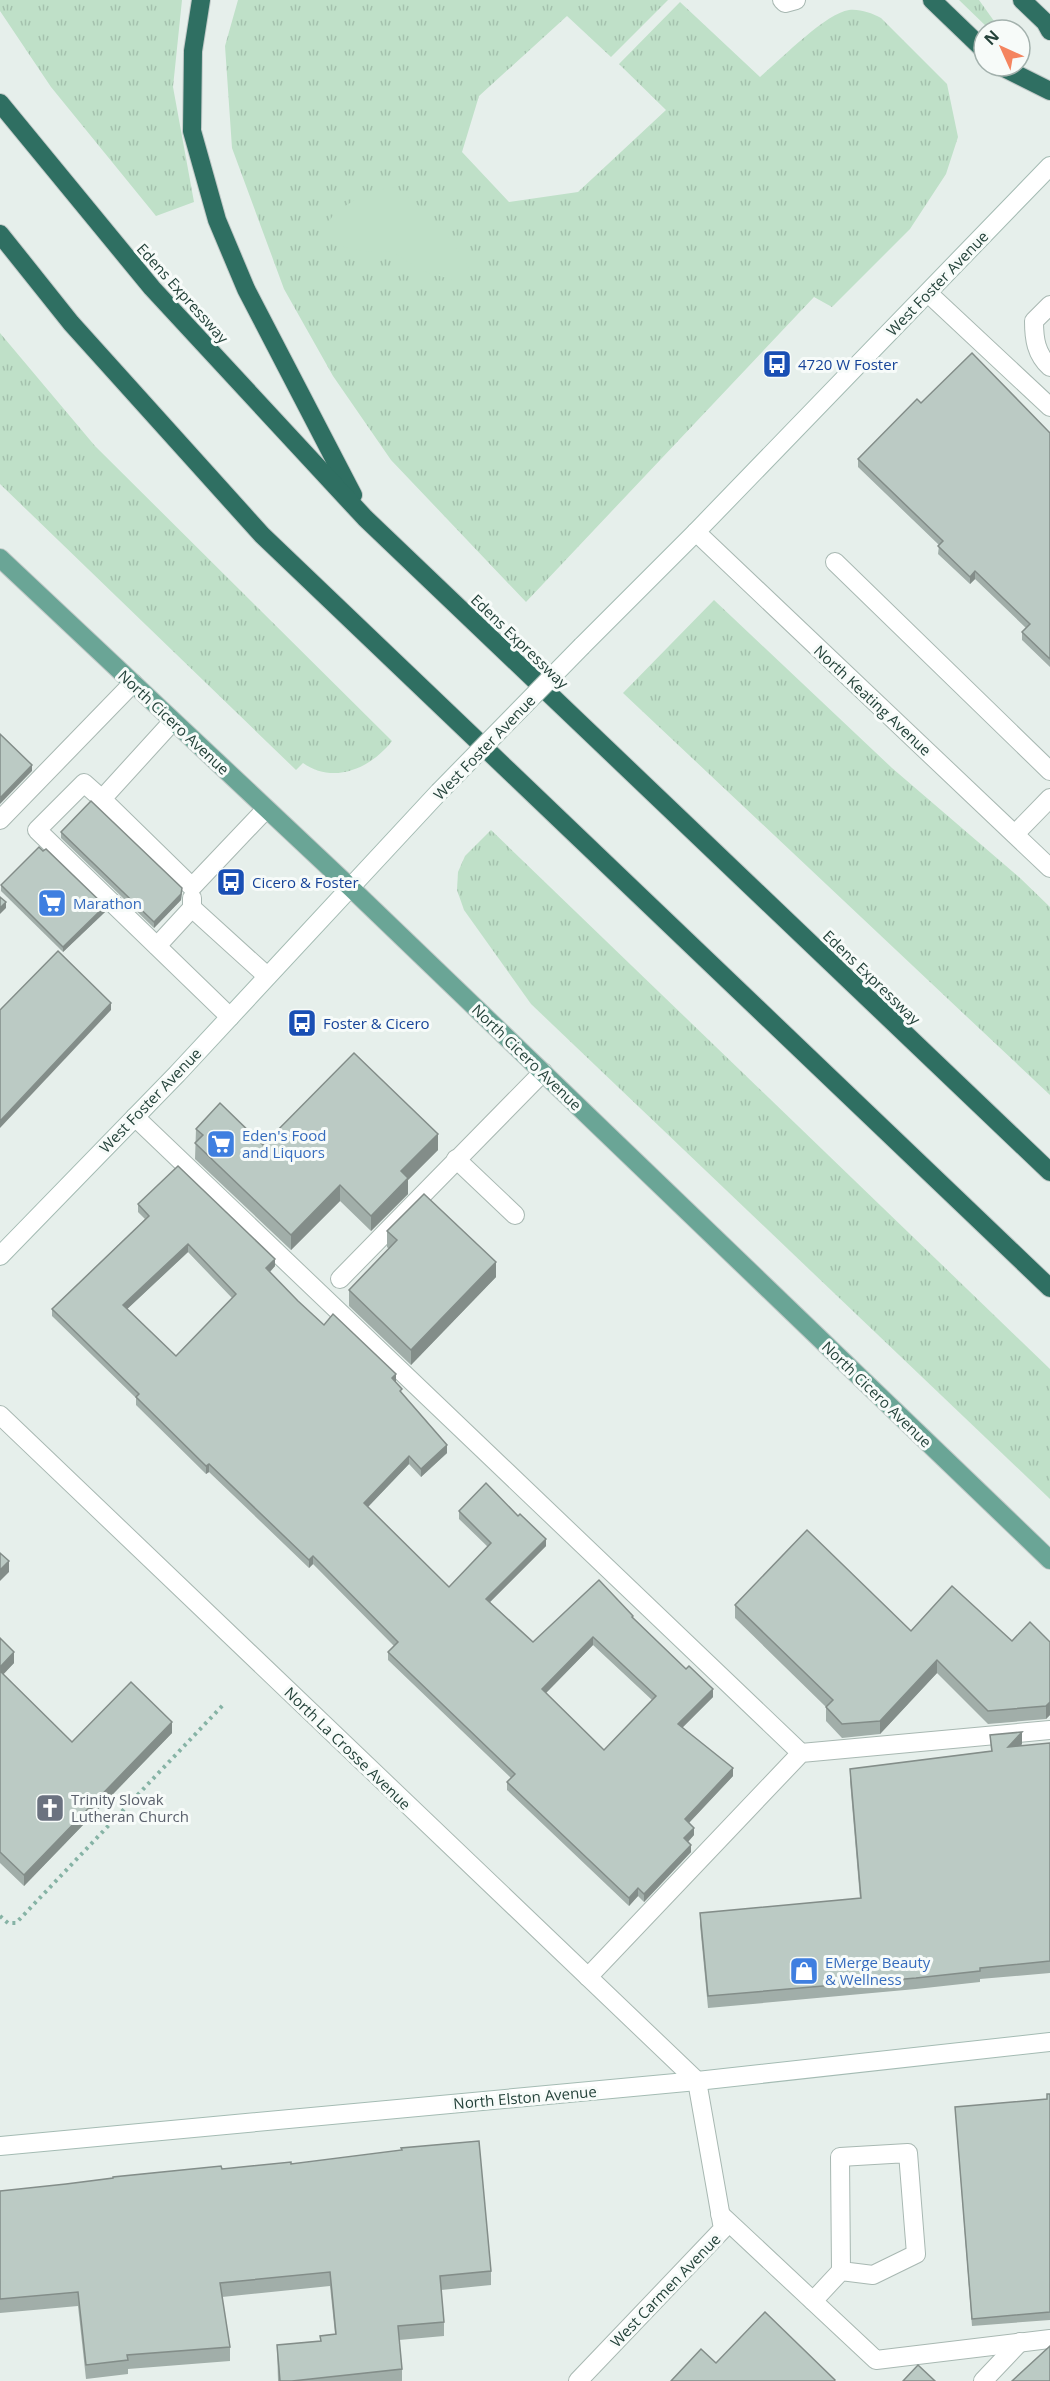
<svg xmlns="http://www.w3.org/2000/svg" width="1050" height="2381" font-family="'Open Sans',sans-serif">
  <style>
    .grass { fill: url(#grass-tufts) }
    .garden { fill: #bfe0c8 }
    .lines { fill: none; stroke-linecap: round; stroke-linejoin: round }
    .service-casing { stroke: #a8b8b2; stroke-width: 20 }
    .minor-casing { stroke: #a8b8b2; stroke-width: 20 }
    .secondary-casing { stroke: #a4bbb3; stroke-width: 20 }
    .primary-casing { stroke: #c2cac8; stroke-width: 20 }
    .motorway-casing { stroke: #c2cac8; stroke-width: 20 }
    .path { stroke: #86b3a5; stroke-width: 4; stroke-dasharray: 3 4.5; stroke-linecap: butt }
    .service { stroke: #fff; stroke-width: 18 }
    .minor { stroke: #fff; stroke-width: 18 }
    .secondary { stroke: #fff; stroke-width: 18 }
    .primary { stroke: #6aa596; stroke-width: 18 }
    .motorway { stroke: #2f6f62; stroke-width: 18 }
    .secondary-bridge-casing { stroke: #a4bbb3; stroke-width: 20; stroke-linecap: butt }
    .secondary-bridge { stroke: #fff; stroke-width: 18 }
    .wall { fill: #a1aea9; fill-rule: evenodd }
    .shaded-wall { fill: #838d89 }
    .building { fill: #bbcac4; stroke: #838d89; stroke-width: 1.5; fill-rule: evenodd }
    .labels { text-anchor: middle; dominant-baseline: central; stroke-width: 6; stroke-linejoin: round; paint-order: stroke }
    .street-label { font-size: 15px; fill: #24423a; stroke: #f7fbf9 }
    .transit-label { font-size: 15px; fill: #164399; stroke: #f7fbf9; text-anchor: start }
    .shop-label { font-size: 15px; fill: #366cbe; stroke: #f7fbf9; text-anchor: start }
    .worship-label { font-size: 15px; fill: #5b616d; stroke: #f7fbf9; text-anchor: start }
  </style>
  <defs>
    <pattern id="grass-tufts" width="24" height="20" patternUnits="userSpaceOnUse" patternTransform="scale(1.5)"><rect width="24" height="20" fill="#bfe0c8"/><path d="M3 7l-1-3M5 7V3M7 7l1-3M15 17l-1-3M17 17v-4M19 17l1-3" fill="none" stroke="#a4c1ad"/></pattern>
  </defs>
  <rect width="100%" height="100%" fill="#e6efeb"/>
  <g class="grass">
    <polygon points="0,0 182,0 173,87 194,202 156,216 51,87 0,11"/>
    <path d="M238,0H668L611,57L567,16L479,96L462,152L509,202L578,192L666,110L619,64L680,2L760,77C780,60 826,13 849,10C861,9 871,13 881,18L947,84L958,137L946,174L910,229L832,307L814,297L526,602L391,460L333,376L284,289L232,148L225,46Z"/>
    <polygon points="959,0 979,0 999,28 990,30"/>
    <path d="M0,333L95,446L392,741C371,768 334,785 303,763L296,770L0,484Z"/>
    <polygon points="714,600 892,768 1020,878 1050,907 1050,1095 623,693"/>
    <polygon points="491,830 1050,1369 1050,1499 531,1004 464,910 457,890 458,872 465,856"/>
  </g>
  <path class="garden" d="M395,187C428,211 449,234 469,268L453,280L423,271L390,251L365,252L339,246L323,230L334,214L366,192Z"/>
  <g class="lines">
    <g class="service-casing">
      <g id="service">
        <polyline points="782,0 785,3 796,0"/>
        <polyline points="928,293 1050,407"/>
        <path d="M1050,305L1034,321C1034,339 1036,354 1050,367"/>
        <polyline points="696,532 1050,868"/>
        <polyline points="173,721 102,799 192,887 266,809"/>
        <polyline points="102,799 84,783 37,830 230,1017"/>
        <polyline points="0,820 133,683"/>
        <polyline points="1015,834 1050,798"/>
        <polyline points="192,908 267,976"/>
        <polyline points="157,946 192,908 192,898"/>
        <polyline points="135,1117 801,1753"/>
        <polyline points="456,1159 515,1215"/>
        <polyline points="340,1279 543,1072"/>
        <polyline points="588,1977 801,1753 1050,1730"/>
        <polyline points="720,2214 876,2360 1050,2339"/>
        <polyline points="813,2301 841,2271 840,2157 908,2153 916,2254 873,2275 841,2271"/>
        <polyline points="983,2381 1020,2342"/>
      </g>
    </g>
    <g class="minor-casing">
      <g id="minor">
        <polyline points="835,562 1050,771"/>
        <polyline points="0,1415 697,2081 723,2229 578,2381"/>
      </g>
    </g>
    <g class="secondary-casing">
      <g id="secondary">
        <polyline points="582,646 696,532 1050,166"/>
        <polyline points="0,1256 177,1074 439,792"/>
        <polyline points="0,2146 697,2081 1050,2042"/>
      </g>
    </g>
    <g class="primary-casing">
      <polyline id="primary" points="0,558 351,888 1050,1560"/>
    </g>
    <g class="motorway-casing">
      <g id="motorway">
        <polyline points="201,0 193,51 192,131 217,220 246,289 353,495"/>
        <polyline points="932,0 984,50"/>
        <polyline points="1022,0 1045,22 1050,31"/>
        <polyline points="1000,66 1050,91"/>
        <polyline points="0,103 152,288 365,518 1050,1172"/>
        <polyline points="0,234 71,323 262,535 1050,1288"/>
      </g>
    </g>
    <polyline class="path" points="0,1916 8,1923 16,1923 224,1704"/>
    <use href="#service" class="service"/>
    <use href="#minor" class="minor"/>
    <use href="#secondary" class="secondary"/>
    <use href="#primary" class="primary"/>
    <use href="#motorway" class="motorway"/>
    <g class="secondary-bridge-casing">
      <polyline id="secondary-bridge" points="439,792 582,646"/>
    </g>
    <use href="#secondary-bridge" class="secondary-bridge"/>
  </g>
  <g class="wall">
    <polygon points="921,403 1050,433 1050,667 1022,640 1022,632 1026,628 975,579 970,584 938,554 939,545 858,467 858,459"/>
    <polygon points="61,832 182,894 181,900 154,928 61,838"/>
    <polygon points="1,885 105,912 63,952 1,891"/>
    <polygon points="196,1129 263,1145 438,1150 408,1180 408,1194 371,1231 340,1201 291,1250 195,1159"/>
    <path d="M138,1204L275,1266L270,1272L298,1301L324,1325L396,1382L402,1393L447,1453L421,1477L409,1464L368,1507L449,1587L488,1547L459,1519V1511L546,1546L490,1602L533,1642L633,1618L713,1697L682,1728L733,1776L689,1823L694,1835L688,1842L691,1852L644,1902L638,1896L629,1906L507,1790V1782L511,1778L388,1660V1652L394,1646L313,1564L309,1568L209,1472L206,1474L136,1405V1398L52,1316V1309L145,1219L138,1212ZM188,1252L232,1298L176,1356L127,1309ZM593,1645L652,1700L604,1750L546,1693Z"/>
    <polygon points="387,1231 496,1277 411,1365 349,1306 349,1290 389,1249 387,1247"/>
    <polygon points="735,1605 911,1631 1012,1641 1050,1642 1050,1715 1046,1719 988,1724 937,1673 880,1734 842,1738 826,1721 826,1707 735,1618"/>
    <polygon points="0,1638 14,1663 3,1674 72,1742 172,1733 24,1886 0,1863"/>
    <polygon points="990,1735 1022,1744 1020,1746 1050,1743 1050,1973 980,1979 980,1982 916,1989 708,2008 700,1925 700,1913 860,1899 850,1781 850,1769 991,1751"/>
    <polygon points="1050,2094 1050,2320 972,2326 955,2107 1047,2099"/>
    <polygon points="291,2164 491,2271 491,2285 441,2290 444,2322 444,2336 399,2340 402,2369 402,2381 278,2381 277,2345 320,2341 320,2336 335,2334 330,2286 222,2297 230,2347 230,2361 128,2369 128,2374 86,2379 78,2306 0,2313 0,2191 222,2169"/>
  </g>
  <g class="shaded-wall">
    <polygon points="975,571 975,579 970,584 970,577"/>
    <polygon points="32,765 32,771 0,804 0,798"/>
    <polygon points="182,888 181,900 154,928 154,922"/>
    <polygon points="6,902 6,908 0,914 0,908"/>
    <polygon points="105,906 105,912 63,952 63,947"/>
    <polygon points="111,1003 111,1010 0,1128 0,1121"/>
    <polygon points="438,1134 438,1150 408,1180 408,1194 371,1231 371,1216 401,1171"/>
    <polygon points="340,1185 340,1201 291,1250 291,1235"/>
    <polygon points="188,1244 188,1252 123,1313 123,1305"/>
    <polygon points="275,1259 275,1266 266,1276 266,1268"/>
    <polygon points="496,1262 496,1277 411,1365 411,1350"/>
    <polygon points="396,1374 396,1382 392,1386 392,1378"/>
    <polygon points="447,1445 447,1453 421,1477 421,1469"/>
    <polygon points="409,1456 409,1464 364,1511 364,1503"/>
    <polygon points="209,1464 209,1472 206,1474 206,1466"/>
    <polygon points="546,1539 546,1546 486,1606 486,1599"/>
    <polygon points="313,1556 313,1564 309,1568 309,1560"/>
    <polygon points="9,1561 9,1572 0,1581 0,1570"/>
    <polygon points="593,1637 593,1645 542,1697 542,1689"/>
    <polygon points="14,1652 14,1663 0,1678 0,1667"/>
    <polygon points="937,1660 937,1673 880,1734 880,1721"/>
    <polygon points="713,1689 713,1697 678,1732 678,1724"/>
    <polygon points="1050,1702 1050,1715 1046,1719 1046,1706"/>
    <polygon points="172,1722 172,1733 24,1886 24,1875"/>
    <polygon points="1022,1732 1022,1744 1008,1759 1008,1747"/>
    <polygon points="733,1768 733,1776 685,1827 685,1819"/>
    <polygon points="694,1828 694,1835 684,1846 684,1838"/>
    <polygon points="691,1845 691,1852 644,1902 644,1894"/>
    <polygon points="638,1888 638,1896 629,1906 629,1898"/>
  </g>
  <g class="building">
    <polygon points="972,353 1050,433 1050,659 1022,632 1030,624 975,571 970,577 938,546 943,541 858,459 917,399 921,403"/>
    <polygon points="0,734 32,765 0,798"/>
    <polygon points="91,801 182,888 181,894 154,922 61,832"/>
    <polygon points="39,847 43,851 46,849 105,906 63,947 1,885"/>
    <polygon points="0,897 6,902 0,908"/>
    <polygon points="58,951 111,1003 0,1121 0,1010"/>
    <polygon points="354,1053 438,1134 401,1171 408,1178 371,1216 340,1185 291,1235 195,1143 203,1135 196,1129 220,1103 263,1145"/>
    <path d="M178,1166L275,1259L266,1268L298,1301L324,1325L333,1314L396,1374L392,1378L402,1389L400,1391L447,1445L421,1469L409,1456L364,1503L449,1587L491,1543L459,1511L486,1483L518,1516L520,1514L546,1539L486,1599L533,1642L599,1580L633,1616L632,1617L686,1669L689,1666L713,1689L678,1724L733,1768L685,1819L694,1828L684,1838L691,1845L644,1894L638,1888L629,1898L507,1782L515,1774L388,1652L398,1642L313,1556L309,1560L209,1464L206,1466L136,1397L139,1394L52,1309L149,1216L138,1204ZM188,1244L236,1294L176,1356L123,1305ZM593,1637L656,1696L604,1750L542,1689Z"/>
    <polygon points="424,1194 496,1262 411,1350 349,1290 397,1240 387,1231"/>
    <polygon points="807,1530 911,1631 952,1586 1012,1641 1030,1622 1050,1642 1050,1702 1046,1706 988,1711 937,1660 880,1721 842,1724 826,1707 833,1700 735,1605"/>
    <polygon points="0,1553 9,1561 0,1570"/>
    <polygon points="0,1638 14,1652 0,1667"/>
    <polygon points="0,1671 72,1742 131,1682 172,1722 24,1875 0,1852"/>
    <polygon points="1022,1732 1008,1747 1050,1743 1050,1961 980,1968 980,1971 916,1978 708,1996 700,1913 861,1898 850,1769 992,1751 990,1735"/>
    <polygon points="1047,2094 1050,2094 1050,2312 972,2319 955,2107 1047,2099"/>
    <polygon points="479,2141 491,2271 440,2276 444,2322 398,2326 402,2369 292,2381 280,2381 277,2345 321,2341 320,2336 336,2334 330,2272 220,2283 230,2347 127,2355 128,2360 86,2365 78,2292 0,2299 0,2191 66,2184 113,2178 113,2177 221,2166 222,2169 291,2162 291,2164 402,2150 401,2148"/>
    <polygon points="765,2312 835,2380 834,2381 671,2381 701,2349 716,2363"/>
    <polygon points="1050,2346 1050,2381 1012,2381"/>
    <polygon points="918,2365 935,2381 903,2381"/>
  </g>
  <defs>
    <g id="bus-square" transform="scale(1.5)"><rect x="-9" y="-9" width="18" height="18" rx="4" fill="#1a4fb4" stroke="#f7fbf9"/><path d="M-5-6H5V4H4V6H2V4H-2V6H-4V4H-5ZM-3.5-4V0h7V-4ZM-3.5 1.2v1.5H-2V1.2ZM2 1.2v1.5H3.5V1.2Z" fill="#fff"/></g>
    <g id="supermarket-square" transform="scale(1.5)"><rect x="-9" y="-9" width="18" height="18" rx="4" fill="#3f7fe0" stroke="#f7fbf9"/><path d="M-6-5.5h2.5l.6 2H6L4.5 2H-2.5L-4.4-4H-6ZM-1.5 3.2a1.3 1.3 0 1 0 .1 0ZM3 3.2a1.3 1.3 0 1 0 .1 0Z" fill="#fff"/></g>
    <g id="church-square" transform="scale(1.5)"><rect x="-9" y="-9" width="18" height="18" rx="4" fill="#6b7280" stroke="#f7fbf9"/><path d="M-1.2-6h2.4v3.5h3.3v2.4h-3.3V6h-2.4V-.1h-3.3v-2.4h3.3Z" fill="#fff"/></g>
    <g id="shop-square" transform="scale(1.5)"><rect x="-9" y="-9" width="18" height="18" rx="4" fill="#3f7fe0" stroke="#f7fbf9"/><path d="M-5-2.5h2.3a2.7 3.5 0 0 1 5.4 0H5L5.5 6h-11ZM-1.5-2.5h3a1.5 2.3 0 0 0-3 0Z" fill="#fff"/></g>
  </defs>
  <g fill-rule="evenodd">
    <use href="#bus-square" x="777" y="364"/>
    <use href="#bus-square" x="231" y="882"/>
    <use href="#supermarket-square" x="52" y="903"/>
    <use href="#bus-square" x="302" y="1023"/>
    <use href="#supermarket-square" x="221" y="1144"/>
    <use href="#church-square" x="50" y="1808"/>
    <use href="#shop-square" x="804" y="1971"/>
  </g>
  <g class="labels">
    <g class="street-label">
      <text transform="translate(937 283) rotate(-46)">West Foster Avenue</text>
      <text transform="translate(183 293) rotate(48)">Edens Expressway</text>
      <text transform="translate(520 641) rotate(44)">Edens Expressway</text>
      <text transform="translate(873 700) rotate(43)">North Keating Avenue</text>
      <text transform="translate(174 722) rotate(43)">North Cicero Avenue</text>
      <text transform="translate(484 747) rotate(-46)">West Foster Avenue</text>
      <text transform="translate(872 977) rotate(44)">Edens Expressway</text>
      <text transform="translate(527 1057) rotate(44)">North Cicero Avenue</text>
      <text transform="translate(150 1100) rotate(-46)">West Foster Avenue</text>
      <text transform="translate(877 1394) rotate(44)">North Cicero Avenue</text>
      <text transform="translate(348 1748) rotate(44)">North La Crosse Avenue</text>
      <text transform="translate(525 2097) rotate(-5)">North Elston Avenue</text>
      <text transform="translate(665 2290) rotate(-46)">West Carmen Avenue</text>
    </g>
    <g class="transit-label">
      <text x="798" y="364">4720 W Foster</text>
      <text x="252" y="882">Cicero &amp; Foster</text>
      <text x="323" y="1023">Foster &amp; Cicero</text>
    </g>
    <g class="shop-label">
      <text x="73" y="903">Marathon</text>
      <text x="242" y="1135">Eden's Food<tspan x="242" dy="17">and Liquors</tspan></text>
      <text x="825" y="1962">EMerge Beauty<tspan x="825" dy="17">&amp; Wellness</tspan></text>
    </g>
    <g class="worship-label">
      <text x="71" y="1799">Trinity Slovak<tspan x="71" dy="17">Lutheran Church</tspan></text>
    </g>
  </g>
  <g transform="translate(1002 48) rotate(315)"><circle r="28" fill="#f7fbf9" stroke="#a3b1ad" stroke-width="1.5"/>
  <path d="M0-4.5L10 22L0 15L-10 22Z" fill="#f4845f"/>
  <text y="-9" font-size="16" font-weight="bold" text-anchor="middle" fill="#24423a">N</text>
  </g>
</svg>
